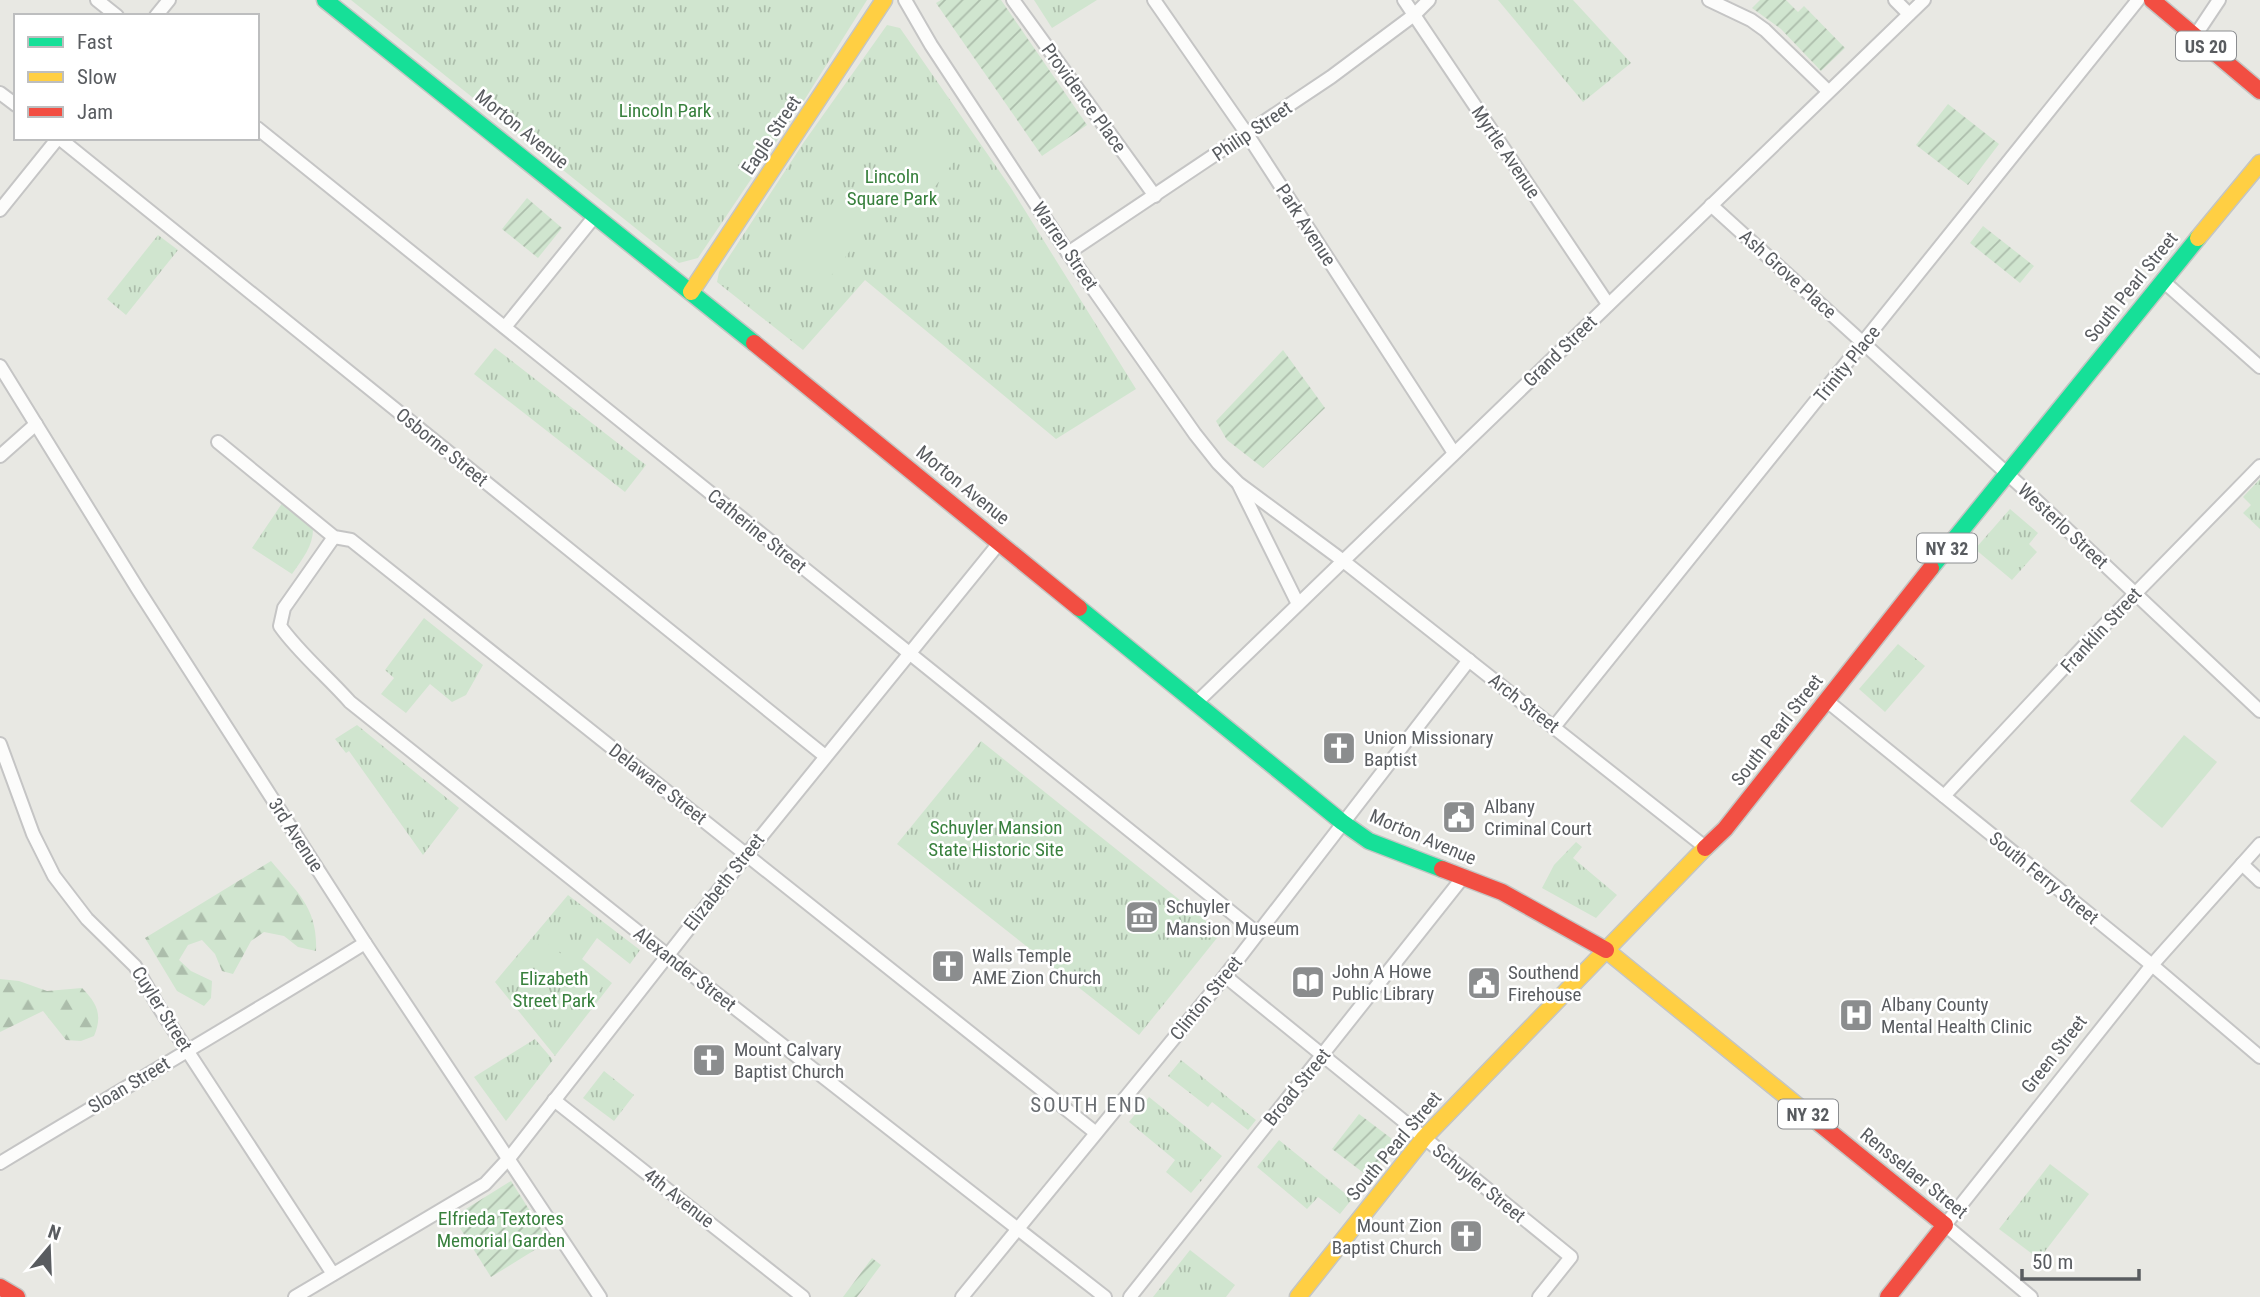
<svg xmlns="http://www.w3.org/2000/svg" width="2260" height="1297" font-family="'Roboto Condensed',sans-serif">
  <style>
    .grass { fill: url(#grass-tufts) }
    .forest { fill: url(#forest-firs) }
    .garden { fill: url(#garden-furrows) }
    .pitch { fill: #d0e5cf }
    .lines { fill: none; stroke-linecap: round; stroke-linejoin: round }
    .street-casing { stroke: #c5c5c5; stroke-width: 16 }
    .fast-casing { stroke: #c4c5c3; stroke-width: 19 }
    .slow-casing { stroke: #c4c5c3; stroke-width: 19 }
    .jam-casing { stroke: #c4c5c3; stroke-width: 19 }
    .street { stroke: #fcfcfb; stroke-width: 12 }
    .fast { stroke: #16e098; stroke-width: 16 }
    .slow { stroke: #ffcf43; stroke-width: 16 }
    .jam { stroke: #f24e42; stroke-width: 16 }
    .labels { text-anchor: middle; dominant-baseline: central; stroke-width: 5; stroke-linejoin: round; paint-order: stroke }
    .shield { fill: #fff; stroke: #8b8d90; stroke-width: 2 }
    .shield-label { font-size: 18px; font-weight: bold; fill: #595c60 }
    .street-label { font-size: 19px; fill: #595c60; stroke: #fff }
    .park-label { font-size: 19px; fill: #38803d; stroke: #fff }
    .poi-label { font-size: 19px; fill: #595c60; stroke: #fff; text-anchor: start }
    .neighbourhood-label { font-size: 21px; letter-spacing: 2px; fill: #6a6e72; stroke: #fff }
  </style>
  <defs>
    <pattern id="grass-tufts" width="24" height="20" patternUnits="userSpaceOnUse" patternTransform="scale(1.75)"><rect width="24" height="20" fill="#d0e5cf"/><path d="M3 7l-1-3M5 7V3M7 7l1-3M15 17l-1-3M17 17v-4M19 17l1-3" fill="none" stroke="#acbdab"/></pattern>
    <pattern id="forest-firs" width="22" height="20" patternUnits="userSpaceOnUse" patternTransform="scale(1.75)"><rect width="22" height="20" fill="#d0e5cf"/><path d="M5 1l3.5 6h-7zM16 11l3.5 6h-7z" fill="#acbdab"/></pattern>
    <pattern id="garden-furrows" width="10" height="10" patternUnits="userSpaceOnUse" patternTransform="scale(1.75)"><rect width="10" height="10" fill="#d0e5cf"/><path d="M-1 1l2-2M0 10L10 0M9 11l2-2" fill="none" stroke="#acbdab"/></pattern>
  </defs>
  <rect width="100%" height="100%" fill="#e8e8e3"/>
  <g class="grass">
    <polygon points="351,0 867,0 805,99 698,258 679,263"/>
    <polygon points="1034,0 1097,0 1052,28"/>
    <polygon points="1498,0 1573,0 1631,63 1583,102"/>
    <polygon points="887,25 900,28 1011,188 1136,389 1056,439 865,280 803,350 717,282 719,272 804,142"/>
    <polygon points="158,235 178,250 126,315 107,299"/>
    <polygon points="495,348 646,465 625,492 474,374"/>
    <polygon points="2260,479 2260,529 2243,513 2251,505 2243,497"/>
    <path d="M283,502L313,526C314,545 303,558 292,574L252,548Z"/>
    <polygon points="2010,509 2038,533 2029,544 2037,552 2012,580 1975,549"/>
    <polygon points="424,618 483,665 466,695 452,702 430,684 406,713 381,694 394,678 385,670"/>
    <polygon points="1898,644 1925,666 1885,712 1859,689"/>
    <polygon points="357,725 459,808 423,855 349,751 346,753 335,739"/>
    <polygon points="981,741 1221,933 1139,1035 897,844"/>
    <polygon points="1576,842 1582,847 1573,858 1617,895 1596,918 1542,888 1554,865"/>
    <polygon points="568,895 640,950 630,964 597,938 582,959 612,983 555,1056 495,982"/>
    <polygon points="535,1039 553,1060 506,1121 474,1077"/>
    <polygon points="1181,1060 1256,1120 1248,1130 1212,1102 1208,1107 1168,1076"/>
    <polygon points="604,1071 634,1095 614,1121 583,1098"/>
    <polygon points="1149,1097 1222,1156 1191,1193 1166,1172 1175,1160 1129,1122"/>
    <polygon points="1279,1140 1352,1199 1340,1214 1318,1197 1307,1209 1257,1167"/>
    <polygon points="2050,1164 2089,1194 2039,1259 1999,1229"/>
    <polygon points="1190,1250 1235,1285 1226,1297 1153,1297"/>
  </g>
  <g class="forest">
    <path d="M271,861C297,892 318,908 316,951L298,947L284,936L264,932L251,941L233,974L222,971L215,954L202,940L188,945L179,960L191,971L212,981L211,998L204,1006L177,991L145,938Z"/>
    <path d="M0,979L19,981L47,991L82,988C97,1003 103,1015 94,1036L81,1041L66,1040L43,1011L0,1032Z"/>
  </g>
  <g class="garden">
    <polygon points="941,0 1001,0 1087,125 1042,156 936,3"/>
    <polygon points="1760,0 1786,0 1798,12 1804,6 1845,48 1821,71 1781,29 1752,8"/>
    <polygon points="1948,104 1999,144 1968,185 1916,145"/>
    <polygon points="527,198 562,228 538,258 502,229"/>
    <polygon points="1983,226 2034,266 2020,283 1970,243"/>
    <polygon points="1283,350 1325,408 1263,468 1227,440 1216,421"/>
    <polygon points="1359,1114 1396,1142 1369,1177 1332,1149"/>
    <polygon points="511,1181 549,1241 491,1277 453,1217"/>
    <polygon points="872,1258 881,1265 857,1297 843,1297"/>
  </g>
  <g class="pitch">
    <polygon points="922,133 956,159 909,221 875,195"/>
    <polygon points="841,192 875,218 828,280 794,254"/>
    <polygon points="2184,735 2217,762 2162,828 2130,801"/>
    <polygon points="549,944 602,987 584,1008 532,965"/>
  </g>
  <g class="lines">
    <g class="street-casing">
      <g id="street">
        <polyline points="97,0 117,16"/>
        <polyline points="905,0 931,45 1068,253 1195,434 1218,463 1238,483 1342,560 1705,847"/>
        <polyline points="1013,0 1155,196"/>
        <polyline points="1154,0 1247,134 1454,453"/>
        <polyline points="1404,0 1608,304"/>
        <polyline points="1709,0 1751,20 1765,30 1828,91"/>
        <polyline points="1895,0 1909,14"/>
        <polyline points="156,16 169,0"/>
        <polyline points="2195,36 2219,0"/>
        <polyline points="0,93 16,105"/>
        <polyline points="257,128 1257,933"/>
        <polyline points="59,138 825,756"/>
        <polyline points="1711,205 2023,488 2260,711"/>
        <polyline points="0,210 58,138"/>
        <polyline points="1068,253 1331,77 1414,15 1429,0"/>
        <polyline points="2163,281 2260,367"/>
        <polyline points="505,327 595,216"/>
        <polyline points="0,366 139,591 365,943 600,1297"/>
        <polyline points="218,442 334,537 351,540 1096,1133"/>
        <polyline points="0,456 36,424"/>
        <polyline points="1239,485 1298,604"/>
        <path d="M334,537L284,608L280,626C298,652 328,677 350,702L667,955L1105,1297"/>
        <polyline points="1827,701 2152,965 2260,1057"/>
        <polyline points="1196,703 1924,0"/>
        <polyline points="1554,727 2138,0"/>
        <polyline points="0,744 33,834 54,876 87,919 135,966 160,1009 333,1274"/>
        <polyline points="1944,796 2085,645 2260,466"/>
        <polyline points="2242,864 2260,881"/>
        <polyline points="1225,976 1571,1257 1539,1297"/>
        <polyline points="554,1100 803,1297"/>
        <path d="M0,1163C122,1089 245,1018 365,943"/>
        <polyline points="295,1297 485,1184 510,1157 747,854 1000,542"/>
        <polyline points="962,1297 1225,976 1469,660"/>
        <polyline points="1130,1297 1464,876"/>
        <polyline points="2031,1297 1945,1225 2152,965 2260,844"/>
      </g>
    </g>
    <g class="fast-casing">
      <g id="fast">
        <polyline points="325,0 754,343"/>
        <polyline points="1931,568 2198,238"/>
        <polyline points="1079,608 1342,822 1369,841 1442,869"/>
      </g>
    </g>
    <g class="slow-casing">
      <g id="slow">
        <polyline points="2198,238 2260,163"/>
        <polyline points="691,292 884,0"/>
        <polyline points="1606,950 1820,1124"/>
        <polyline points="1298,1297 1424,1138 1705,848"/>
      </g>
    </g>
    <g class="jam-casing">
      <g id="jam">
        <polyline points="2152,0 2260,91"/>
        <polyline points="754,343 1079,608"/>
        <polyline points="1705,848 1725,829 1931,568"/>
        <polyline points="1442,869 1502,892 1606,950"/>
        <polyline points="1820,1124 1945,1225 1888,1297"/>
        <polyline points="0,1287 17,1297"/>
      </g>
    </g>
    <use href="#street" class="street"/>
    <use href="#fast" class="fast"/>
    <use href="#slow" class="slow"/>
    <use href="#jam" class="jam"/>
  </g>
  <defs>
    <g id="church-square" transform="scale(1.75)"><rect x="-9" y="-9" width="18" height="18" rx="4" fill="#8b8d8e" stroke="#fff"/><path d="M-1.2-6h2.4v3.5h3.3v2.4h-3.3V6h-2.4V-.1h-3.3v-2.4h3.3Z" fill="#fff"/></g>
    <g id="civic-square" transform="scale(1.75)"><rect x="-9" y="-9" width="18" height="18" rx="4" fill="#8b8d8e" stroke="#fff"/><path d="M-.6-6.5H3V-4.5H.6V-3L4-1V1h2V6H-6V1h2V-1L-.6-3ZM-1.2 2.5V6h2.4V2.5Z" fill="#fff"/></g>
    <g id="museum-square" transform="scale(1.75)"><rect x="-9" y="-9" width="18" height="18" rx="4" fill="#8b8d8e" stroke="#fff"/><path d="M0-6L6-3V-2H-6V-3ZM-5-1h2V3h-2ZM-1-1h2V3h-2ZM3-1h2V3H3ZM-6 4H6V6H-6Z" fill="#fff"/></g>
    <g id="library-square" transform="scale(1.75)"><rect x="-9" y="-9" width="18" height="18" rx="4" fill="#8b8d8e" stroke="#fff"/><path d="M-6-4Q-3-5.5-.7-3.5V5Q-3 3-6 4ZM6-4Q3-5.5 .7-3.5V5Q3 3 6 4Z" fill="#fff"/></g>
    <g id="hospital-square" transform="scale(1.75)"><rect x="-9" y="-9" width="18" height="18" rx="4" fill="#8b8d8e" stroke="#fff"/><path d="M-5-5h3v3.5h4V-5h3V5h-3V1.5h-4V5h-3Z" fill="#fff"/></g>
  </defs>
  <g fill-rule="evenodd">
    <use href="#church-square" x="1339" y="748"/>
    <use href="#civic-square" x="1459" y="817"/>
    <use href="#museum-square" x="1142" y="917"/>
    <use href="#church-square" x="948" y="966"/>
    <use href="#library-square" x="1308" y="982"/>
    <use href="#civic-square" x="1484" y="983"/>
    <use href="#hospital-square" x="1856" y="1015"/>
    <use href="#church-square" x="709" y="1060"/>
    <use href="#church-square" x="1466" y="1236"/>
  </g>
  <g class="labels">
    <g class="shield">
      <rect x="2176" y="31.5" width="60" height="29" rx="5"/>
      <rect x="1917" y="533.5" width="60" height="29" rx="5"/>
      <rect x="1778" y="1099.5" width="60" height="29" rx="5"/>
    </g>
    <g class="shield-label">
      <text x="2206" y="46">US 20</text>
      <text x="1947" y="548">NY 32</text>
      <text x="1808" y="1114">NY 32</text>
    </g>
    <g class="street-label">
      <text transform="translate(1084 98) rotate(54)">Providence Place</text>
      <text transform="translate(522 129) rotate(39)">Morton Avenue</text>
      <text transform="translate(1252 131) rotate(-34)">Philip Street</text>
      <text transform="translate(771 135) rotate(-56)">Eagle Street</text>
      <text transform="translate(1506 152) rotate(56)">Myrtle Avenue</text>
      <text transform="translate(1306 225) rotate(57)">Park Avenue</text>
      <text transform="translate(1065 246) rotate(56)">Warren Street</text>
      <text transform="translate(1788 274) rotate(42)">Ash Grove Place</text>
      <text transform="translate(2131 287) rotate(-51)">South Pearl Street</text>
      <text transform="translate(1560 351) rotate(-44)">Grand Street</text>
      <text transform="translate(1847 364) rotate(-51)">Trinity Place</text>
      <text transform="translate(442 447) rotate(39)">Osborne Street</text>
      <text transform="translate(963 485) rotate(39)">Morton Avenue</text>
      <text transform="translate(2063 526) rotate(43)">Westerlo Street</text>
      <text transform="translate(757 531) rotate(39)">Catherine Street</text>
      <text transform="translate(2101 630) rotate(-47)">Franklin Street</text>
      <text transform="translate(1524 703) rotate(38)">Arch Street</text>
      <text transform="translate(1777 730) rotate(-52)">South Pearl Street</text>
      <text transform="translate(658 784) rotate(38)">Delaware Street</text>
      <text transform="translate(296 835) rotate(57)">3rd Avenue</text>
      <text transform="translate(1423 837) rotate(23)">Morton Avenue</text>
      <text transform="translate(2044 878) rotate(39)">South Ferry Street</text>
      <text transform="translate(724 882) rotate(-52)">Elizabeth Street</text>
      <text transform="translate(685 969) rotate(38)">Alexander Street</text>
      <text transform="translate(1206 998) rotate(-51)">Clinton Street</text>
      <text transform="translate(162 1009) rotate(58)">Cuyler Street</text>
      <text transform="translate(2054 1054) rotate(-52)">Green Street</text>
      <text transform="translate(129 1085) rotate(-31)">Sloan Street</text>
      <text transform="translate(1297 1087) rotate(-51)">Broad Street</text>
      <text transform="translate(1394 1146) rotate(-50)">South Pearl Street</text>
      <text transform="translate(1914 1173) rotate(39)">Rensselaer Street</text>
      <text transform="translate(1479 1183) rotate(39)">Schuyler Street</text>
      <text transform="translate(679 1198) rotate(38)">4th Avenue</text>
    </g>
    <g class="park-label">
      <text x="665" y="110">Lincoln Park</text>
      <text x="892" y="176">Lincoln<tspan x="892" dy="22">Square Park</tspan></text>
      <text x="996" y="827">Schuyler Mansion<tspan x="996" dy="22">State Historic Site</tspan></text>
      <text x="554" y="978">Elizabeth<tspan x="554" dy="22">Street Park</tspan></text>
      <text x="501" y="1218">Elfrieda Textores<tspan x="501" dy="22">Memorial Garden</tspan></text>
    </g>
    <g class="poi-label">
      <text x="1364" y="737">Union Missionary<tspan x="1364" dy="22">Baptist</tspan></text>
      <text x="1484" y="806">Albany<tspan x="1484" dy="22">Criminal Court</tspan></text>
      <text x="1166" y="906">Schuyler<tspan x="1166" dy="22">Mansion Museum</tspan></text>
      <text x="972" y="955">Walls Temple<tspan x="972" dy="22">AME Zion Church</tspan></text>
      <text x="1332" y="971">John A Howe<tspan x="1332" dy="22">Public Library</tspan></text>
      <text x="1508" y="972">Southend<tspan x="1508" dy="22">Firehouse</tspan></text>
      <text x="1881" y="1004">Albany County<tspan x="1881" dy="22">Mental Health Clinic</tspan></text>
      <text x="734" y="1049">Mount Calvary<tspan x="734" dy="22">Baptist Church</tspan></text>
      <text x="1442" y="1225" text-anchor="end">Mount Zion<tspan x="1442" dy="22">Baptist Church</tspan></text>
    </g>
    <g class="neighbourhood-label">
      <text x="1089" y="1105">SOUTH END</text>
    </g>
  </g>
  <rect x="14" y="14" width="245" height="126" fill="#ffffff" stroke="#bdbebf" stroke-width="2"/>
  <rect x="28" y="37" width="35" height="10" fill="#16e098" stroke="#bdbebf" stroke-width="2"/>
  <text x="77" y="49" font-size="21" fill="#595c60">Fast</text>
  <rect x="28" y="72" width="35" height="10" fill="#ffcf43" stroke="#bdbebf" stroke-width="2"/>
  <text x="77" y="84" font-size="21" fill="#595c60">Slow</text>
  <rect x="28" y="107" width="35" height="10" fill="#f24e42" stroke="#bdbebf" stroke-width="2"/>
  <text x="77" y="119" font-size="21" fill="#595c60">Jam</text>
  <g transform="translate(49 1248) rotate(19)" stroke="#ffffff" stroke-width="5" paint-order="stroke">
  <path d="M0-5L12 26L0 18L-12 26Z" fill="#595c60"/>
  <text y="-10" font-size="19" font-weight="bold" text-anchor="middle" fill="#595c60">N</text>
  </g>
  <path d="M2022 1269v10h117v-10" fill="none" stroke="#595c60" stroke-width="3.5"/>
  <text x="2032" y="1269" font-size="21" fill="#595c60" stroke="#ffffff" stroke-width="5" paint-order="stroke">50 m</text>
</svg>
